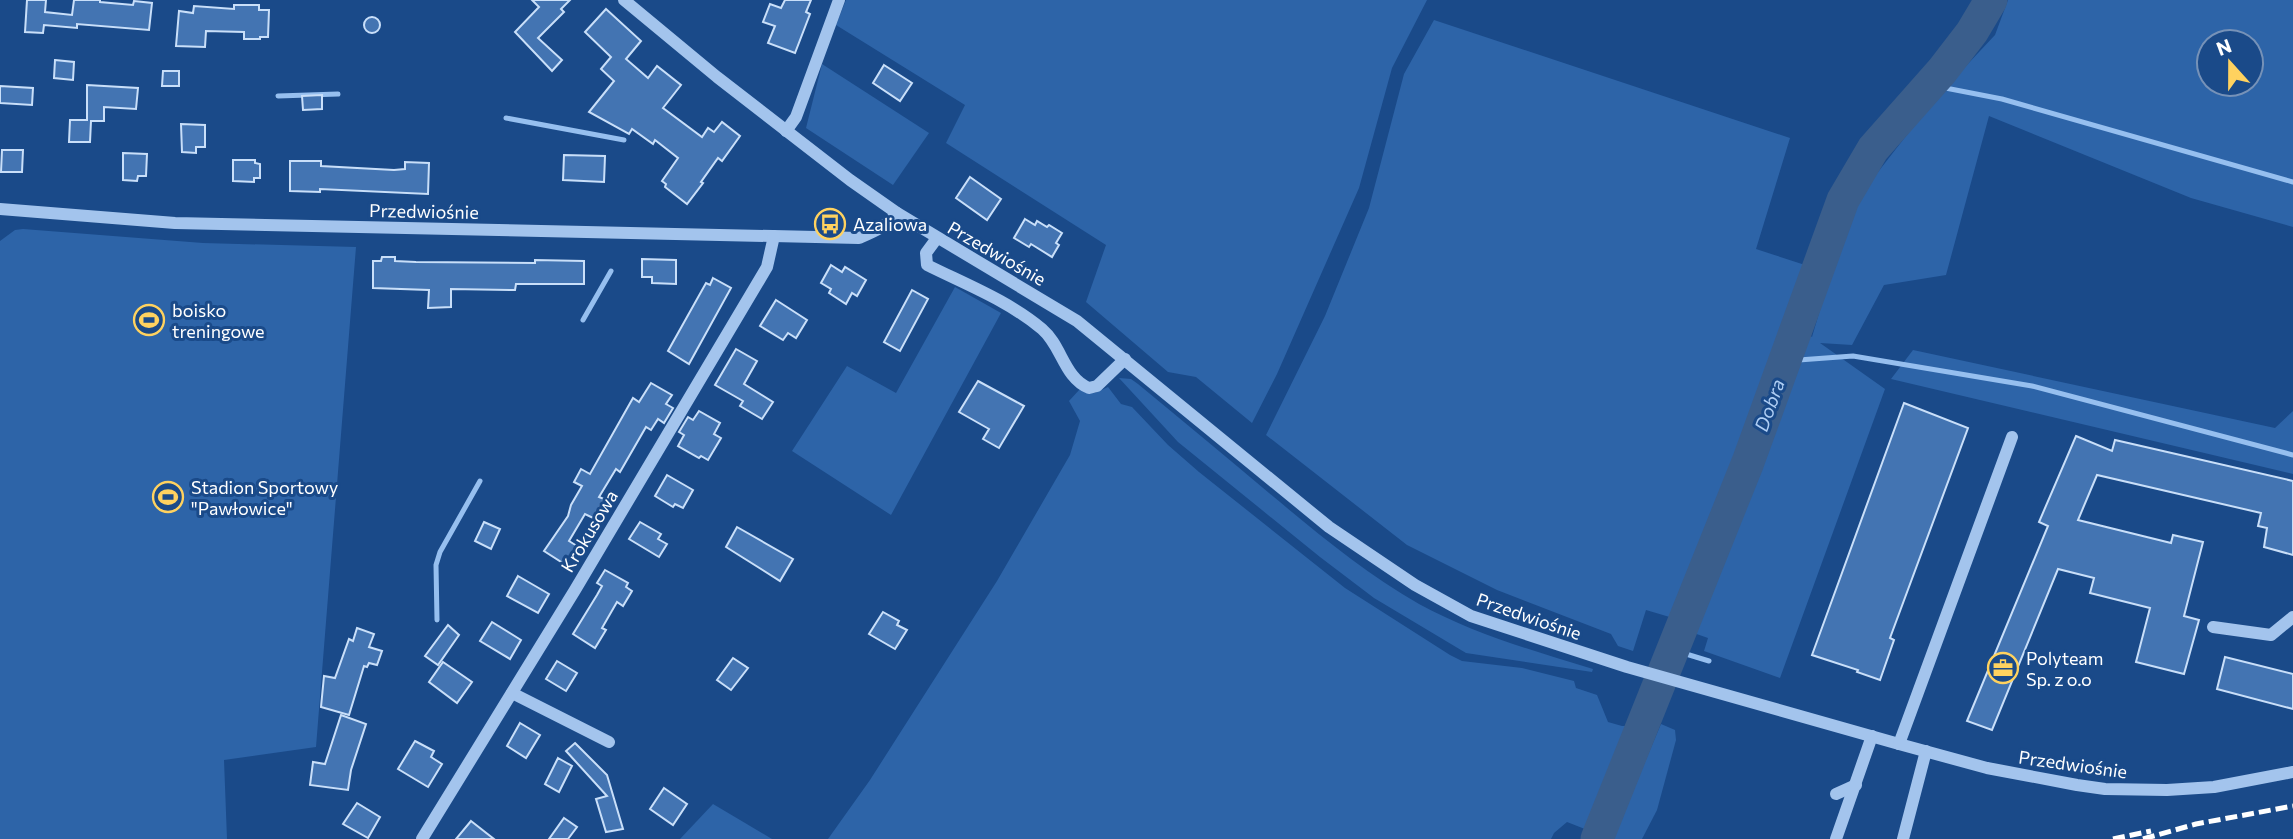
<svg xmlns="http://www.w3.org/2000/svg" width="2293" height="839" font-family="Commissioner,sans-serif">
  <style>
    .green { fill: #2d64a8; fill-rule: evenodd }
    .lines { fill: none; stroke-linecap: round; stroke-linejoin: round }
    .stream { stroke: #96bfef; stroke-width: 5 }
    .river { stroke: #3a5e8c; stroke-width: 33 }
    .building { fill: #4374b2; stroke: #c9dff9; stroke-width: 2 }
    .minor { stroke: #a3c4ed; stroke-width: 12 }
    .rail { stroke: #fff; stroke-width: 5; stroke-dasharray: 12 5; stroke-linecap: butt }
    .labels { text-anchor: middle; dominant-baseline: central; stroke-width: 6; stroke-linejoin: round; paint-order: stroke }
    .street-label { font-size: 18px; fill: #fff; stroke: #1a4a89 }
    .poi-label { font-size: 18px; fill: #fff; stroke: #1a4a89; text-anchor: start }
    .water-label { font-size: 19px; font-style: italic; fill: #afcef4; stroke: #1a4a89 }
  </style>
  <rect width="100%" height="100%" fill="#1a4a89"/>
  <g class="green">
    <polygon points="846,0 1427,0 1392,68 1359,188 1277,374 1252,423 1196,377 1168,372 1086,302 1106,245 946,143 965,105 836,25"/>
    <path d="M2008,0H2293V227L2191,198L1989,116L1946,275L1884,285L1852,345L1820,343L1885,389L1780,678L1704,651L1708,638L1688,631L1732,512L1717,507L1673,618L1646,610L1633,651L1618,646L1611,634L1497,590L1407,545L1266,435L1325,316L1369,208L1404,74L1434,20L1790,138L1756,249L1805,265L1788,318L1812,337L1850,208L1934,100L1995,35ZM2209,42H2251V84H2209Z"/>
    <polygon points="822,64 929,133 893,185 806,128"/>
    <polygon points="23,229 203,243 356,247 316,747 224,760 227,839 0,839 0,241 15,230"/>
    <polygon points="955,287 1001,313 891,515 792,451 847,366 896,393"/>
    <polygon points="1913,350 2275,428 2293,411 2293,474 1891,379"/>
    <path d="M1119,378L1131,379L1138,384C1182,420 1226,457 1269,493C1317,533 1365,573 1419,604C1474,634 1534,651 1593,669L1592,672L1466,653L1374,598L1320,557L1178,442Z"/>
    <polygon points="1108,387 1121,404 1132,407 1168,445 1199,472 1345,588 1450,655 1462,661 1522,668 1574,681 1576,688 1597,695 1608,722 1622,726 1632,726 1590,831 1567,822 1554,833 1551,839 828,839 870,780 997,581 1070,455 1080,421 1069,401 1080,389 1095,393"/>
    <polygon points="1661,724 1675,730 1676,740 1657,810 1642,839 1612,839"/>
    <polygon points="713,804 772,839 680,839"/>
  </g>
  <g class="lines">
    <g class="stream">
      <polyline points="1930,85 2002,99 2293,182"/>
      <polyline points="278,96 338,94"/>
      <polyline points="506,118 624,140"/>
      <polyline points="583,320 611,271"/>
      <polyline points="1785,361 1853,356 2032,386 2293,455"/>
      <polyline points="437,620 436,565 440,552 480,481"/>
      <polyline points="1673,650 1709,661"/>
    </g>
    <polyline class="river" points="1597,839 1748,462 1843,200 1873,149 1942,71 1972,32 1991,0"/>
  </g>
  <g class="building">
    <polygon points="27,0 46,0 45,12 72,15 74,0 100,0 100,2 133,5 134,1 152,3 149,30 77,24 77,28 44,25 43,33 25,32"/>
    <polygon points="532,0 570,0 561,9 564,12 538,38 562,60 552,71 515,32 539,7"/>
    <polygon points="785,0 811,0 806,12 810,14 795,53 768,43 775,26 763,22 770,4 781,8"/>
    <polygon points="234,5 259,5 259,10 269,10 268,37 260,37 260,39 244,39 244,32 206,31 205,47 176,46 179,11 193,13 194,6 234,9"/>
    <polygon points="606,9 641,41 626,59 648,78 657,66 681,85 663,108 702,137 708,128 714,132 722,122 740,136 722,161 718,158 701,182 703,183 687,204 665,187 666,184 662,181 678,158 655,140 653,144 632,129 629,134 589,112 614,81 601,69 611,57 585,32"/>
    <circle cx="372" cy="25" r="8"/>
    <polygon points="55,60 74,62 73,80 54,78"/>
    <polygon points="884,65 912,83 900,101 873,83"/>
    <polygon points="163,71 179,71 179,86 162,86"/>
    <polygon points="87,85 138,88 136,109 104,107 104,121 91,121 90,142 69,142 70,120 87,120"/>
    <polygon points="0,86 33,88 32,105 0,103"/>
    <polygon points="322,95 322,109 303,110 302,96"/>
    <polygon points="181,124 205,125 205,147 196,147 196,153 182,152"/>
    <polygon points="2,150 23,150 22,172 1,172"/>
    <polygon points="123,153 147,154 146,176 138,176 137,181 123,180"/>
    <polygon points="564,155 605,156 604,182 563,180"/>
    <polygon points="233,160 255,160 255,163 260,164 260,178 254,178 254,182 233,181"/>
    <polygon points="290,161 321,161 321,166 394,170 405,169 405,162 429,163 428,194 320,189 320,192 290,191"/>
    <polygon points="970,177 1001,199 987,220 956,198"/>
    <polygon points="1025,219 1035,225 1037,221 1047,227 1049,225 1062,233 1056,243 1059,245 1052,257 1031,244 1029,247 1014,238"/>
    <polygon points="382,257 395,257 395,261 416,262 535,263 535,260 584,261 584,284 516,284 515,290 451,289 451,307 428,308 429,290 373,288 373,261 381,261"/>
    <polygon points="642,259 676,260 676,284 652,283 652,277 642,277"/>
    <polygon points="831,265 842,272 845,267 866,280 857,296 852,293 846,304 829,293 831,289 821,283"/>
    <polygon points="713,278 731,288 689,364 668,351 706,283 710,285"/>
    <polygon points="912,290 928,299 900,351 884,342"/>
    <polygon points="776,300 807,320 796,338 788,333 783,340 760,326"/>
    <polygon points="736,349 757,361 744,384 773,402 762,419 740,406 743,401 715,385"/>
    <polygon points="978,381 1024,406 999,448 983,439 989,429 959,412"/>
    <polygon points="651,383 672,395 666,404 673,408 664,423 658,419 651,430 646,427 620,472 616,469 599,497 604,499 593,518 585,514 569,541 577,546 566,565 544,551 568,516 571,505 582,486 574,482 581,469 590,474 633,398 639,402"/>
    <polygon points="1904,403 1968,428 1890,638 1894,640 1880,680 1857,672 1858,670 1812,655"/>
    <polygon points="699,411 720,423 714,434 721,438 708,460 701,456 699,458 678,446 684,435 679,432 688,417 693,420"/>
    <polygon points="2076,436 2112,451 2115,440 2293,481 2293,555 2264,547 2267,528 2258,526 2261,513 2097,475 2078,520 2171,543 2173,535 2203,542 2184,616 2199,620 2184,674 2136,662 2150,608 2090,593 2094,578 2058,569 1992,730 1967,721 2048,526 2039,522"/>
    <polygon points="667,475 693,490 683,508 675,504 673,507 655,496"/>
    <polygon points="484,522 500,529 491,549 475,541"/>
    <polygon points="640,522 661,534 658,539 667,544 659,557 629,539"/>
    <polygon points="737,527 793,559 780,581 726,547"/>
    <polygon points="605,570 628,583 626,587 632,591 623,606 617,602 602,628 606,630 595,648 573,634 597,595 602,586 597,583"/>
    <polygon points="518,576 549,594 538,613 507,596"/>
    <polygon points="883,612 899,621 897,625 907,630 895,649 869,634"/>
    <polygon points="492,622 521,640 510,659 480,641"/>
    <polygon points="448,625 459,635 438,665 425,656"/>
    <polygon points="357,628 374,634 369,647 382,651 377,665 369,663 367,667 364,666 349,715 321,707 324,676 335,678 349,639 353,641"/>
    <polygon points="2225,657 2293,674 2293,709 2217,689"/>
    <polygon points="733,658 748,668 731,690 717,680"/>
    <polygon points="557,661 577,673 566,691 546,679"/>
    <polygon points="443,662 472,682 457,703 429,682"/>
    <polygon points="341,715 366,724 351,770 348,790 310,785 313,762 325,764"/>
    <polygon points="520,723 540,735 526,758 507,746"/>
    <polygon points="415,741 434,751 431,757 442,764 428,787 398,769"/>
    <polygon points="575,743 607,775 623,829 606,832 596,799 607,796 566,751"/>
    <polygon points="558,758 572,766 559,792 545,784"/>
    <polygon points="664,788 687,804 673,825 650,809"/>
    <polygon points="357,803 380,817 368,838 343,824"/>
    <polygon points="564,818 577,827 568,839 549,839"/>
    <polygon points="471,821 494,839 456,839"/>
  </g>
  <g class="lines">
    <g class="minor">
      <polyline points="624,0 717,77 850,180 897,213 1077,321 1329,527 1415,585 1471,616 1627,667 1899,744 1987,768 2077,785 2105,789 2167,790 2214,787 2293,772"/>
      <polyline points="786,131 796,117 839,0"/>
      <path d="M0,209L175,223L859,238C873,232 888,226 897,213"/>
      <path d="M937,238L926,253L927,265C965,284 1009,301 1042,329C1062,346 1064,378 1089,388L1097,386L1125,359"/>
      <polyline points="2213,627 2271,635 2293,617"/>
      <polyline points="512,693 609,742"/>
      <polyline points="1899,744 2012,437"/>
      <polyline points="1836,794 1856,785"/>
      <polyline points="422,839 575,590 767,267 774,236"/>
      <polyline points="1836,839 1872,736"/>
      <polyline points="1903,839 1926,751"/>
    </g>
    <g class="rail">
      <polyline points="2113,839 2151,831"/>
      <polyline points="2143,839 2196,824 2293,806"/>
    </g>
  </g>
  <defs>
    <g id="bus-ring" transform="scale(1.575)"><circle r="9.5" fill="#1a4a89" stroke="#ffd25f" stroke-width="1.5"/><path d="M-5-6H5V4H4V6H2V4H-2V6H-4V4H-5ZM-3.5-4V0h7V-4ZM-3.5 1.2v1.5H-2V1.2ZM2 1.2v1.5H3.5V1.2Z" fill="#ffd25f"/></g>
    <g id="stadium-ring" transform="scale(1.575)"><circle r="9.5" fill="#1a4a89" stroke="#ffd25f" stroke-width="1.5"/><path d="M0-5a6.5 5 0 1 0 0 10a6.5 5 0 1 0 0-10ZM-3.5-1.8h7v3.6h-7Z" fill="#ffd25f"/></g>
    <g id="office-ring" transform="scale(1.575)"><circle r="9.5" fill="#1a4a89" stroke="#ffd25f" stroke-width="1.5"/><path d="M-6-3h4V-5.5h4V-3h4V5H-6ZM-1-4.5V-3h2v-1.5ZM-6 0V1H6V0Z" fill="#ffd25f"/></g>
  </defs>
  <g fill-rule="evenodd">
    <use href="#bus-ring" x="830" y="224"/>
    <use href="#stadium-ring" x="149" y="320"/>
    <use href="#stadium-ring" x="168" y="497"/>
    <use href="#office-ring" x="2003" y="668"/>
  </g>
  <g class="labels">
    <g class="street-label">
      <text transform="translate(424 211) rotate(1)">Przedwiośnie</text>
      <text transform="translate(997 253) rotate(30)">Przedwiośnie</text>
      <text transform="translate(589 531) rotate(-59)">Krokusowa</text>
      <text transform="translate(1529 616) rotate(19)">Przedwiośnie</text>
      <text transform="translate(2073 764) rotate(8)">Przedwiośnie</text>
    </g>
    <g class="poi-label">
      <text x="853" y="224">Azaliowa</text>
      <text x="172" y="310">boisko<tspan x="172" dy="21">treningowe</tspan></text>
      <text x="191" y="487">Stadion Sportowy<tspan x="191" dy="21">"Pawłowice"</tspan></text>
      <text x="2026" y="658">Polyteam<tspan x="2026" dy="21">Sp. z o.o</tspan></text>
    </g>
    <g class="water-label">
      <text transform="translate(1769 405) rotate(-70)">Dobra</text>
    </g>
  </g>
  <g transform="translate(2230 63) rotate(339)"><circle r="33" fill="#1a4a89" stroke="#7692b8" stroke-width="2"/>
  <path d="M0-5L12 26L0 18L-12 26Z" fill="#ffd25f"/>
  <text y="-10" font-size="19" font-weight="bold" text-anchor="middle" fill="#ffffff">N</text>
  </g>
</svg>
